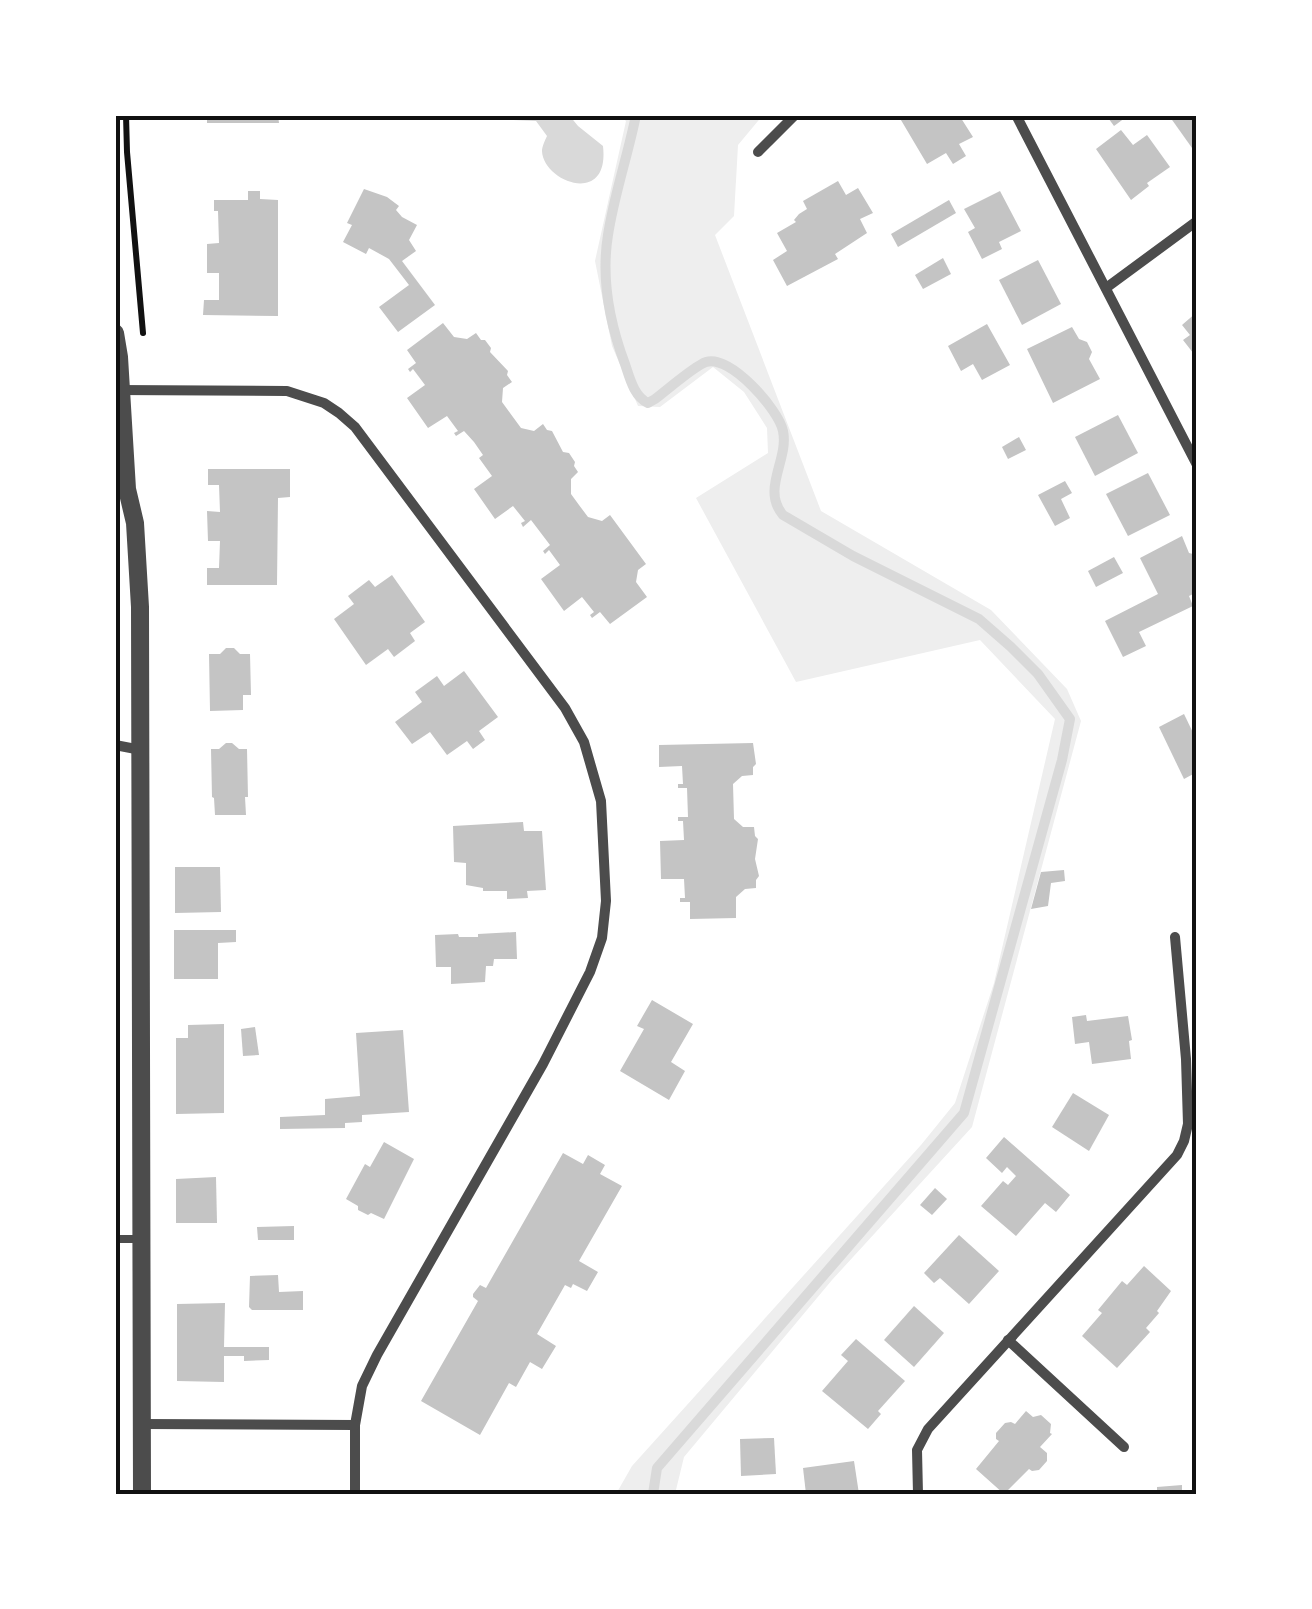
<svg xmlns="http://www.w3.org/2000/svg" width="1312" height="1609" font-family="Lora,serif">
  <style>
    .green { fill: #eee }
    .water { fill: #d9d9d9 }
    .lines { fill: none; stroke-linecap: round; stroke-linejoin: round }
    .stream { stroke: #d9d9d9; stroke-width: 10 }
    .building { fill: #c4c4c4 }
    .path { stroke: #111; stroke-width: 6 }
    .service { stroke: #4c4c4c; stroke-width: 8 }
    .minor { stroke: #4c4c4c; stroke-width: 10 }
    .tertiary { stroke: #4c4c4c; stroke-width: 18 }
    .neatline { fill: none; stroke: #111; stroke-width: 4 }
  </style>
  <rect width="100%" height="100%" fill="#fff"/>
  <polygon class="green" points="620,115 763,115 738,145 734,216 715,235 821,511 991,610 1067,689 1081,721 972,1127 832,1280 684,1457 675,1494 616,1494 632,1466 921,1145 955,1103 994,983 1055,719 980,640 796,682 696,498 768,453 767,428 744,392 713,367 660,407 638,406 612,346 595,261 626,121"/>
  <path class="water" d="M505,115H569L578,126L603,146C610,207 543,182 542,151C542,147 545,140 547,136L536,121L513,120Z"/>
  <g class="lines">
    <path class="stream" d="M636,115C628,155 614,195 608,235C601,278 610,324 625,364C630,379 634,396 648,403L655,399C666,391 694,366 706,362C730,354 779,410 783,431C789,460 761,489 783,515L853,556L979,619L1011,647L1038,674L1070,719L1062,760L964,1113L657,1468L653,1494"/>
  </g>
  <g class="building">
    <polygon points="207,115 278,115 279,123 207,123"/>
    <polygon points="898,115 959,115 973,137 959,144 966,156 953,164 946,153 927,164"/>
    <polygon points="1106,115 1129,115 1114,126"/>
    <polygon points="1172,115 1197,115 1197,155 1170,117"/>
    <polygon points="1121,130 1133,145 1147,135 1170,167 1147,183 1149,186 1131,200 1096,149"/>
    <polygon points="838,181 846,195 858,188 873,213 860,219 867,233 835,254 838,259 787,286 773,260 787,251 777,233 796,222 794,220 799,214 807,209 803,201"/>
    <polygon points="364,189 387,197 399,206 396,210 402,217 417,225 409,240 416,251 402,261 435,305 398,332 379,307 409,285 389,259 369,248 366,254 343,242 352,225 347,223"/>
    <polygon points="248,191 260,191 260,199 278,200 278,316 203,315 204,300 219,300 219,273 207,273 207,244 219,243 218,211 214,211 214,200 248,200"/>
    <polygon points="1000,191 1021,231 999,242 1002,249 982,259 968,232 975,228 964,209"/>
    <polygon points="949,200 956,213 898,247 891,234"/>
    <polygon points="943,258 951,274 923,289 915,275"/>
    <polygon points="1038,260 1061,304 1022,325 999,280"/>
    <polygon points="1197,312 1197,358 1183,340 1190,335 1182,325"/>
    <polygon points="443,323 454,337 467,339 476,333 481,340 485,340 491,348 490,352 508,371 507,375 512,382 503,388 502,402 521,428 534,431 543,424 547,430 552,431 563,452 569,453 575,462 574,466 578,472 571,479 571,494 579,505 588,517 602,521 610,515 646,564 638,570 636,582 647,597 610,624 600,612 592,618 590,615 594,612 582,597 564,611 541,579 560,565 549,550 545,554 543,551 550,545 531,520 523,527 521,523 525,521 513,506 495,519 474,489 492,476 479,458 483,455 474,442 464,431 456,436 454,433 458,431 447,416 428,428 407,398 425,385 413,369 410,372 408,369 416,363 407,350"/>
    <polygon points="987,324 1010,365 982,380 973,364 961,371 948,346"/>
    <polygon points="1072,327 1079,339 1087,342 1092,352 1089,359 1100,379 1053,403 1027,349"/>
    <polygon points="1118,415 1138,453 1095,476 1075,437"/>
    <polygon points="1019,437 1026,450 1008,459 1002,447"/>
    <polygon points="208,469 290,469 290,497 278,498 277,585 207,585 207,568 219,568 220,541 208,541 207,511 220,512 219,485 208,485"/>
    <polygon points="1148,473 1170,515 1128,536 1106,494"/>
    <polygon points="1065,481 1072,493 1061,499 1070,518 1055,526 1038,495"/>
    <polygon points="1182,536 1189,553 1197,555 1197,592 1189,596 1193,606 1139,632 1146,646 1123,657 1105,621 1158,594 1140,558"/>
    <polygon points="1114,557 1123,573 1096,587 1088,571"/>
    <polygon points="392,575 425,622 410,633 415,641 394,657 388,649 366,665 334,619 354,604 348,596 369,580 375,587"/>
    <polygon points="226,648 234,648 240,654 250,654 251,695 243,695 243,710 210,711 209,654 220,654"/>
    <polygon points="464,671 498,717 479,731 485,740 473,749 467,741 447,755 430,732 412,744 395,722 422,702 415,692 437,676 444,686"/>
    <polygon points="1184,714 1197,741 1197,772 1184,779 1159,727"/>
    <polygon points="226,743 232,743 239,749 247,749 248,797 245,797 246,815 215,815 214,798 212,797 211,749 219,749"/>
    <polygon points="753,743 756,764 753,767 753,775 742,776 733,784 734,819 743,827 754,827 755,836 758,839 755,859 759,876 756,880 756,888 745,889 736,897 736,918 690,919 690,902 680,902 680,898 685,898 684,879 661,879 660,841 684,840 683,821 678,821 678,817 688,817 687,788 678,788 678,784 683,784 682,766 659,767 659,745"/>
    <polygon points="523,822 524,831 542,831 546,890 527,891 528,898 507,899 507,891 483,891 483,888 466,885 466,863 454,862 453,826"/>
    <polygon points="175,867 220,867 221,912 175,913"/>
    <polygon points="1064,870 1065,881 1051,883 1048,906 1031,909 1041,872"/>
    <polygon points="174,930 236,930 236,942 218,943 218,979 174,979"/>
    <polygon points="516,932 517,959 494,959 493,966 486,966 485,982 451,984 451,967 436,967 435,935 458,934 459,937 478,937 478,934"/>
    <polygon points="652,1000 693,1024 671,1062 685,1071 669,1100 620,1071 644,1029 637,1026"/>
    <polygon points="1086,1015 1087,1021 1128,1016 1132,1040 1129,1041 1131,1059 1092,1064 1089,1042 1075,1044 1072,1017"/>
    <polygon points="224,1024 224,1113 176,1114 176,1038 188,1038 188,1025"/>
    <polygon points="255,1027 259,1055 243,1056 241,1029"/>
    <polygon points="403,1030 409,1112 362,1115 362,1122 345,1123 345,1128 280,1129 280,1117 325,1115 325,1099 360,1096 356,1033"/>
    <polygon points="1073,1093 1109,1115 1089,1151 1052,1127"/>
    <polygon points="1004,1137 1070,1195 1056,1212 1045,1203 1016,1236 981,1206 1003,1181 1008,1185 1016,1176 1007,1167 1002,1173 986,1158"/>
    <polygon points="384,1142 414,1159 384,1219 371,1213 368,1215 358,1210 358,1206 346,1199 365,1164 370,1167"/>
    <polygon points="563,1153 583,1164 588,1155 605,1165 600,1174 622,1186 579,1261 598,1272 587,1291 573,1284 571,1288 565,1285 537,1334 556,1346 542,1369 530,1362 516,1387 509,1383 480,1435 421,1401 478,1301 473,1297 473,1294 480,1285 486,1288"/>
    <polygon points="216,1177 217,1223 176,1223 176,1179"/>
    <polygon points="935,1188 947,1199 932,1215 920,1205"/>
    <polygon points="294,1226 294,1240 258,1240 257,1227"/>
    <polygon points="959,1235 999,1271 969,1304 940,1278 934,1283 924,1273"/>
    <polygon points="1144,1266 1171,1291 1157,1311 1159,1313 1146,1328 1150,1332 1117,1368 1082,1336 1102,1313 1098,1310 1122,1281 1127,1285"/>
    <polygon points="278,1275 279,1292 303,1291 303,1310 252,1310 249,1307 250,1276"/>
    <polygon points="225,1303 224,1347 269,1347 269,1360 244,1361 244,1356 224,1356 224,1382 177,1381 177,1304"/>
    <polygon points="914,1306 944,1333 914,1367 884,1340"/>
    <polygon points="856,1339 905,1381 878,1411 881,1414 868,1429 822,1391 848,1361 841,1355"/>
    <polygon points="1026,1411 1033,1417 1041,1415 1051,1424 1050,1433 1052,1434 1040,1447 1047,1453 1047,1461 1039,1470 1032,1471 1029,1469 1004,1494 976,1469 999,1441 996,1439 996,1433 1005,1423 1011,1422 1015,1424"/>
    <polygon points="774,1438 776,1474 741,1476 740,1439"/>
    <polygon points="854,1461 859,1494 806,1494 803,1468"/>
    <polygon points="1182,1485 1182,1494 1157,1494 1157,1487"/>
  </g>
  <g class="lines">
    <polyline class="path" points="126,115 127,152 143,333"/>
    <polyline class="service" points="115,1239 140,1239"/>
    <g class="minor">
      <polyline points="1016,115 1197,465"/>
      <polyline points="758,152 795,115"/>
      <polyline points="1106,288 1197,221"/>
      <polyline points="116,390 287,391 324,403 339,413 355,427 565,708 584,742 601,801 606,901 602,938 590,972 543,1064 377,1355 362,1386 355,1425 355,1494"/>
      <polyline points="115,745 141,750"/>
      <polyline points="1008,1340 1124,1447"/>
      <polyline points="143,1424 355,1425"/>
      <polyline points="918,1494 917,1450 928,1429 1177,1155 1184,1141 1188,1124 1186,1059 1175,937"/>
    </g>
    <polyline class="tertiary" points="115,333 119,357 127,489 135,523 140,607 142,1494"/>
  </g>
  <rect width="1312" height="1609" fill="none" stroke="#ffffff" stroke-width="235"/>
  <rect x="118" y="118" width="1076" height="1374" class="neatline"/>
</svg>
